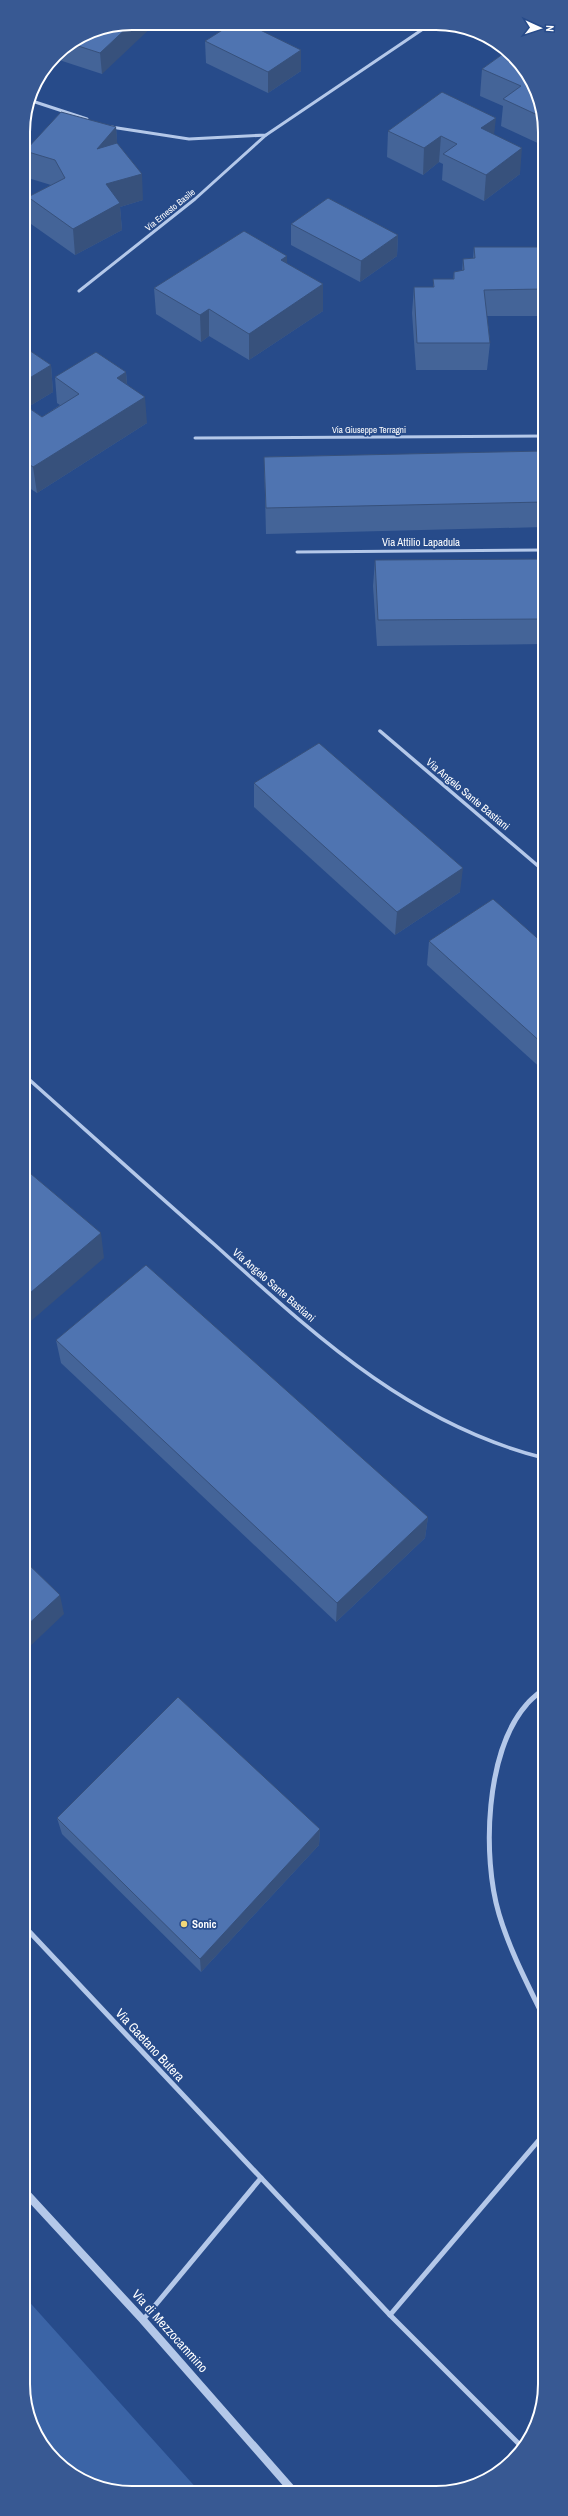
<svg xmlns="http://www.w3.org/2000/svg" width="568" height="2516" font-family="'Archivo Narrow',sans-serif">
  <style>
    .green { fill: #3b64a6 }
    .lines { fill: none; stroke-linecap: round; stroke-linejoin: round }
    .minor-far2 { stroke: #b4c8e9; stroke-width: 3 }
    .minor-far1 { stroke: #b4c8e9; stroke-width: 3.5 }
    .minor { stroke: #b4c8e9; stroke-width: 5 }
    .tertiary { stroke: #b4c8e9; stroke-width: 8 }
    .wall { fill: #446498 }
    .shaded-wall { fill: #37517c }
    .building { fill: #4f74b1; stroke: #37517c }
    .poi-dot { fill: #f2d879; stroke: #274b8a; stroke-width: 1.5 }
    .labels { text-anchor: middle; dominant-baseline: central; stroke-width: 3.5; stroke-linejoin: round; paint-order: stroke }
    .far-street-label { font-size: 9px; fill: #fff; stroke: #274b8a }
    .street-label { font-size: 11px; fill: #fff; stroke: #274b8a }
    .poi-label { font-size: 11px; font-weight: bold; fill: #fff; stroke: #274b8a; text-anchor: start }
    .near-street-label { font-size: 13px; fill: #fff; stroke: #274b8a }
    .rim { fill: none; stroke: #fff; stroke-width: 2 }
  </style>
  <rect width="100%" height="100%" fill="#274b8a"/>
  <polygon class="green" points="24,2296 199,2491 110,2491 78,2479 50,2456 24,2398"/>
  <g class="lines">
    <g class="minor-far2">
      <polyline points="29,100 87,119"/>
      <polyline points="111,127 189,139 266,135 429,25"/>
      <polyline points="79,291 195,199 266,135"/>
      <polyline points="195,438 544,436"/>
      <polyline points="297,552 544,550"/>
    </g>
    <g class="minor-far1">
      <polyline points="380,731 544,871"/>
      <path d="M24,1075C88,1132 151,1189 215,1245C316,1336 409,1424 544,1458"/>
    </g>
    <g class="minor">
      <path d="M545,1688C539,1693 532,1698 527,1704C485,1751 482,1857 499,1914C510,1951 528,1985 545,2020"/>
      <polyline points="24,1926 390,2315 523,2448"/>
      <polyline points="390,2315 545,2133"/>
      <polyline points="143,2320 261,2178"/>
    </g>
    <polyline class="tertiary" points="24,2191 143,2320 294,2492"/>
  </g>
  <g class="wall">
    <polygon points="132,23 102,74 53,58 55,55 90,31"/>
    <polygon points="205,41 301,50 301,71 268,93 206,63"/>
    <polygon points="507,51 544,118 544,146 501,126 503,106 480,96 482,69"/>
    <polygon points="116,127 117,143 143,200 120,207 122,230 75,255 31,224 28,197 51,185 28,178 25,151"/>
    <polygon points="388,131 494,134 520,174 484,201 442,180 443,164 439,162 423,175 387,157"/>
    <polygon points="291,224 398,235 397,256 360,282 291,245"/>
    <polygon points="474,247 544,247 544,316 487,316 490,343 487,370 416,370 412,313 414,287 433,287 433,279 453,279 454,272 462,271 463,259 473,258"/>
    <polygon points="287,256 287,264 323,284 323,311 249,360 209,336 201,342 156,314 154,288"/>
    <polygon points="23,346 51,365 53,392 28,407 42,417 60,405 57,403 55,377 126,372 127,384 147,423 37,493 23,484"/>
    <polygon points="544,451 544,527 266,534 264,457"/>
    <polygon points="544,559 544,644 377,646 373,586 375,560"/>
    <polygon points="254,783 460,892 395,935 254,807"/>
    <polygon points="429,941 544,944 544,1071 427,965"/>
    <polygon points="56,1340 428,1517 425,1538 336,1622 61,1363"/>
    <polygon points="57,1818 320,1829 319,1845 201,1972 62,1834"/>
  </g>
  <g class="shaded-wall">
    <polygon points="132,23 156,23 102,74 100,53"/>
    <polygon points="301,50 301,71 268,93 268,72"/>
    <polygon points="496,118 493,144 481,128"/>
    <polygon points="116,127 118,154 97,149"/>
    <polygon points="441,136 439,162 423,175 424,148"/>
    <polygon points="522,148 520,174 484,201 486,175"/>
    <polygon points="142,174 143,200 120,207 122,230 75,255 73,229 106,184"/>
    <polygon points="398,235 397,256 360,282 361,261"/>
    <polygon points="287,256 287,282 281,260"/>
    <polygon points="323,284 323,311 249,360 249,334"/>
    <polygon points="209,309 209,336 201,342 200,315"/>
    <polygon points="51,365 53,392 23,410 23,382"/>
    <polygon points="126,372 128,399 117,378"/>
    <polygon points="145,397 147,423 37,493 33,467"/>
    <polygon points="463,868 460,892 395,935 397,912"/>
    <polygon points="101,1233 104,1258 24,1327 24,1298"/>
    <polygon points="428,1517 425,1538 336,1622 337,1603"/>
    <polygon points="60,1595 64,1614 24,1652 24,1628"/>
    <polygon points="320,1829 319,1845 201,1972 200,1959"/>
  </g>
  <g class="building">
    <polygon points="132,23 100,53 72,44 90,31"/>
    <polygon points="232,24 248,24 301,50 268,72 205,41"/>
    <polygon points="507,51 518,60 544,118 503,99 521,86 482,69"/>
    <polygon points="442,92 496,118 481,128 522,148 486,175 443,154 457,144 441,136 424,148 388,131"/>
    <polygon points="61,112 116,127 97,149 117,143 142,174 106,184 120,203 73,229 28,197 65,178 55,160 25,151"/>
    <polygon points="328,198 398,235 361,261 291,224"/>
    <polygon points="244,231 287,256 281,260 323,284 249,334 209,309 200,315 154,288"/>
    <polygon points="474,247 544,247 544,289 484,290 490,343 417,343 414,287 434,287 433,279 454,279 454,272 464,270 463,259 475,258"/>
    <polygon points="23,346 51,365 23,382"/>
    <polygon points="96,352 126,372 117,378 145,397 33,467 23,460 23,404 42,417 79,394 55,377"/>
    <polygon points="544,451 544,502 266,508 264,457"/>
    <polygon points="544,559 544,619 378,620 375,560"/>
    <polygon points="319,743 463,868 397,912 254,783"/>
    <polygon points="493,899 544,944 544,1045 429,941"/>
    <polygon points="24,1168 101,1233 24,1298"/>
    <polygon points="146,1265 428,1517 337,1603 56,1340"/>
    <polygon points="24,1560 60,1595 24,1628"/>
    <polygon points="178,1697 320,1829 200,1959 57,1818"/>
  </g>
  <circle class="poi-dot" cx="184" cy="1924" r="4"/>
  <g class="labels">
    <g class="far-street-label">
      <text transform="translate(170 210) rotate(-39)">Via Ernesto Basile</text>
      <text x="369" y="430">Via Giuseppe Terragni</text>
    </g>
    <g class="street-label">
      <text x="421" y="542">Via Attilio Lapadula</text>
      <text transform="translate(468 794) rotate(40)">Via Angelo Sante Bastiani</text>
      <text transform="translate(274 1285) rotate(41)">Via Angelo Sante Bastiani</text>
    </g>
    <g class="poi-label">
      <text x="192" y="1924">Sonic</text>
    </g>
    <g class="near-street-label">
      <text transform="translate(150 2045) rotate(47)">Via Gaetano Butera</text>
      <text transform="translate(170 2331) rotate(48)">Via di Mezzocammino</text>
    </g>
  </g>
  <path d="M0 0H568V2516H0ZM132 30H436A102 102 0 0 1 538 132V2384A102 102 0 0 1 436 2486H132A102 102 0 0 1 30 2384V132A102 102 0 0 1 132 30Z" fill="#385993" fill-rule="evenodd"/>
  <path class="rim" d="M132 30H436A102 102 0 0 1 538 132V2384A102 102 0 0 1 436 2486H132A102 102 0 0 1 30 2384V132A102 102 0 0 1 132 30Z"/>
  <g transform="translate(540 28) rotate(93)" stroke="#274b8a" stroke-width="3" paint-order="stroke">
  <path d="M0-3L7 15L0 10L-7 15Z" fill="#ffffff"/>
  <text y="-6" font-size="11" font-weight="bold" text-anchor="middle" fill="#ffffff">N</text>
  </g>
</svg>
